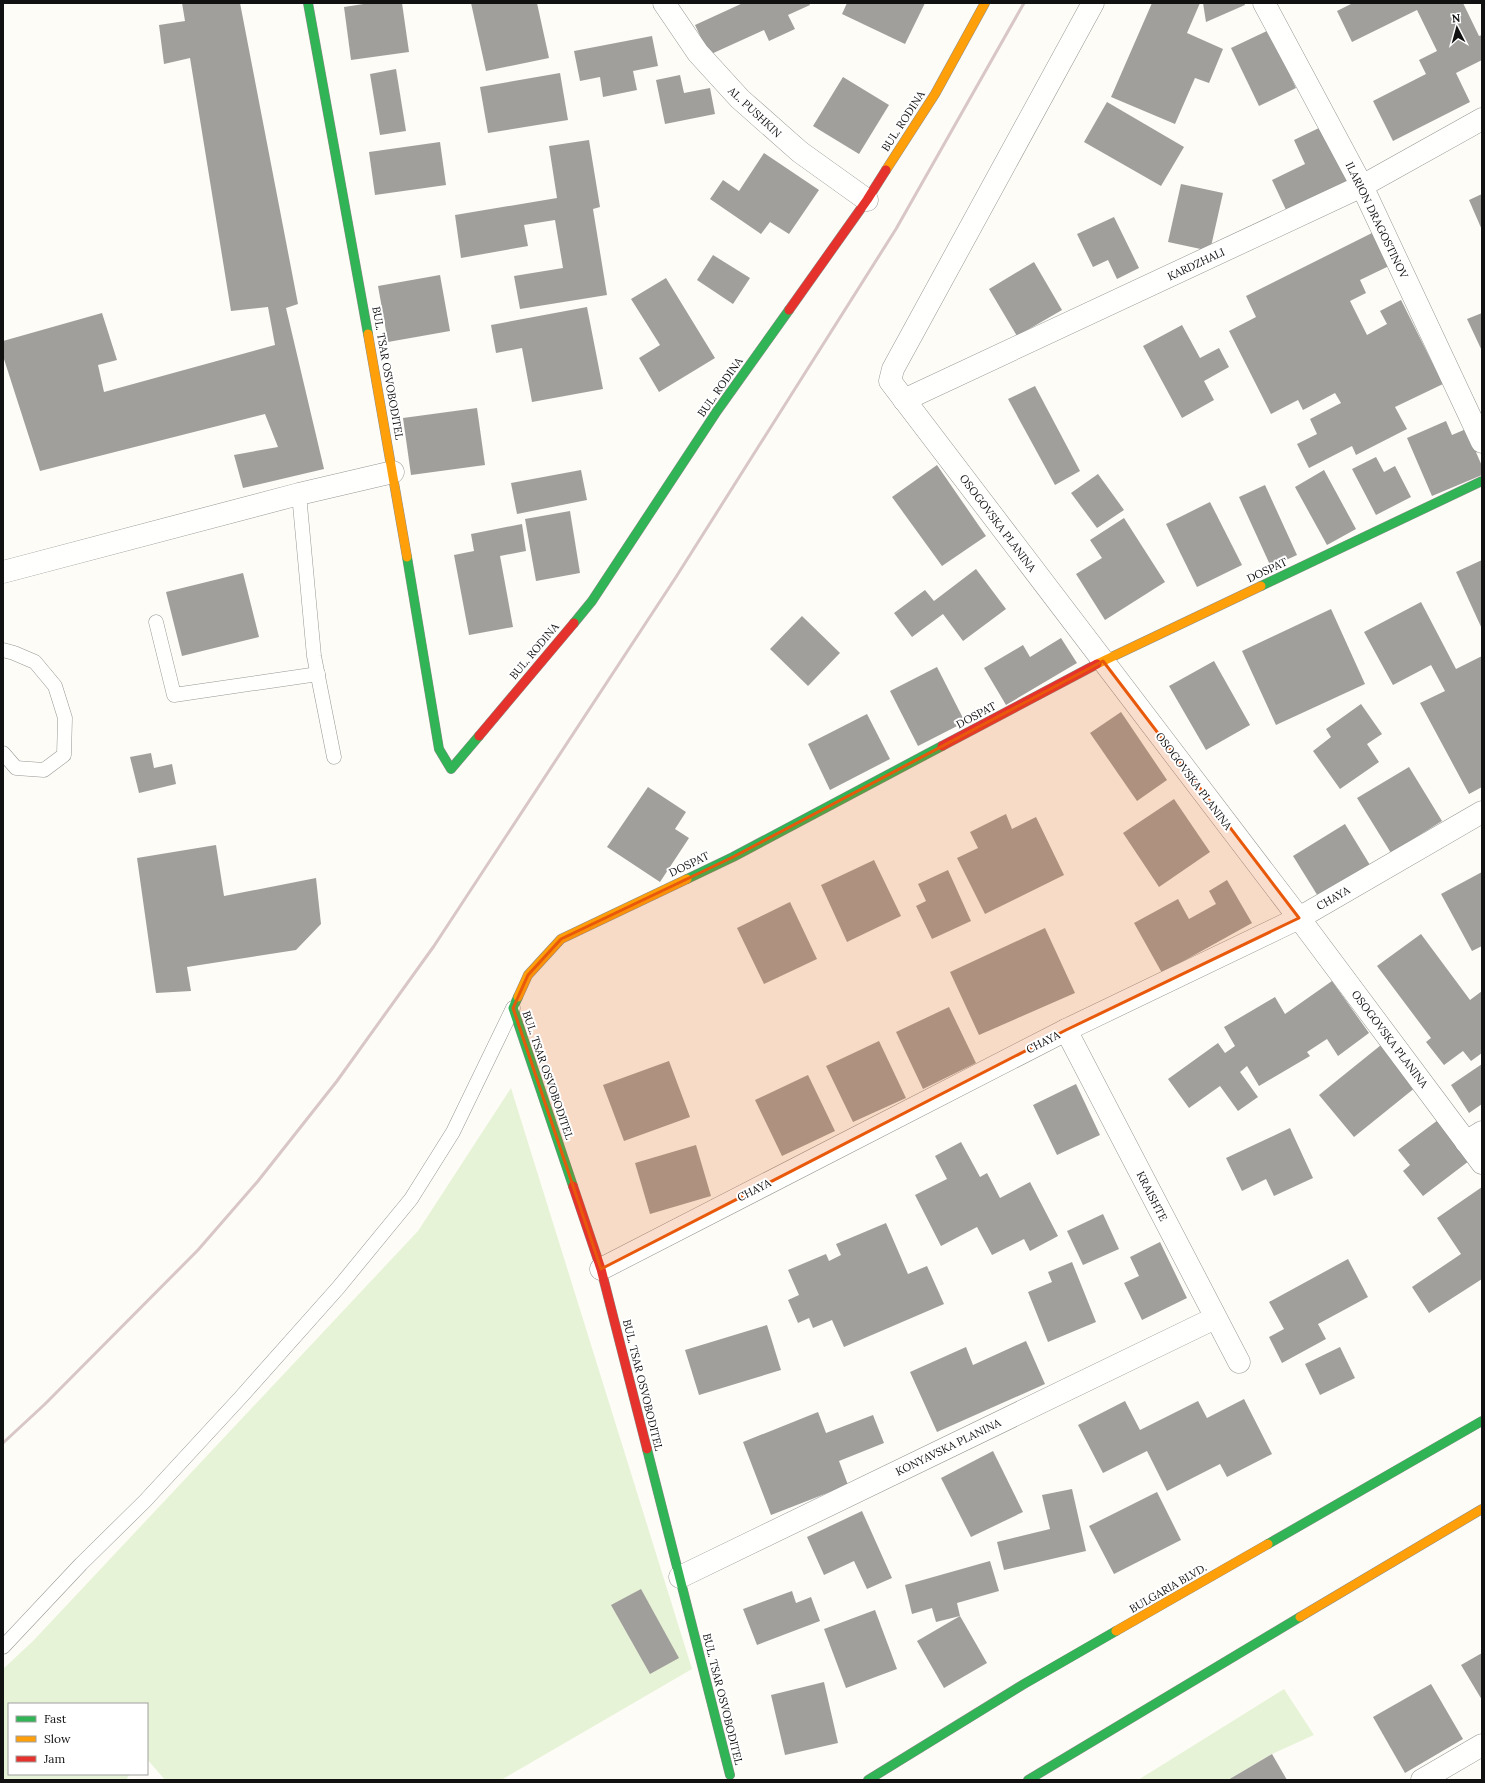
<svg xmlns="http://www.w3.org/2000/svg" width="1485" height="1783" font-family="Lora,serif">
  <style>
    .green { fill: #e7f3d7 }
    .building { fill: #a19f9c }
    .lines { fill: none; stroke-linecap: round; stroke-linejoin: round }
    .lane-casing { stroke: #979795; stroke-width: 15 }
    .street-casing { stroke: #979795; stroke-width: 23 }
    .fast-casing { stroke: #8e8d8b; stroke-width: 10 }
    .slow-casing { stroke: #8e8d8b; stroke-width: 10 }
    .jam-casing { stroke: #8e8d8b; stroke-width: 10 }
    .lane { stroke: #fffffe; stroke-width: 14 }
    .street { stroke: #fffffe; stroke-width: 22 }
    .fast { stroke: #30b455; stroke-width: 9 }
    .slow { stroke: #ff9f0a; stroke-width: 9 }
    .jam { stroke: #e5322d; stroke-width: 9 }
    .rail { stroke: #d9c6c7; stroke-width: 3 }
    .marked { fill: #e8590c; fill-opacity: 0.2; stroke: #e8590c; stroke-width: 3; stroke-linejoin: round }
    .labels { text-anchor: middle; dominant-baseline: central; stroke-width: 4; stroke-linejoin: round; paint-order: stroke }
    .street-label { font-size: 11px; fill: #111; stroke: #fff }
  </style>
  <rect width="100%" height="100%" fill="#fdfcf7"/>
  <g class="green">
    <polygon points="511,1088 692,1669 501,1780 165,1780 147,1759 147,1704 9,1704 9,1774 130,1774 126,1780 3,1780 3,1669 33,1641 418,1231"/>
    <polygon points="1284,1689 1314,1735 1272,1754 1228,1780 1138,1780"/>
  </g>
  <g class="building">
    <polygon points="182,3 240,3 298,304 286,308 324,469 243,488 234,455 278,447 265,414 40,471 3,356 3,341 102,313 117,360 98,365 104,392 275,345 268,307 231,311 190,58 164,64 159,25 185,21"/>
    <polygon points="370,3 402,3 409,52 351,60 344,7"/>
    <polygon points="471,3 537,3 549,58 486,71"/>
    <polygon points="743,3 809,3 810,5 788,15 795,29 769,41 764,30 709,55 695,25"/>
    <polygon points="847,3 925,3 905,44 842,14"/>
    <polygon points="1152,3 1200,3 1187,33 1223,49 1209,83 1195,78 1175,124 1111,97"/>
    <polygon points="1203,3 1244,3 1245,5 1206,22"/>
    <polygon points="1353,3 1463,3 1479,36 1482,35 1482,60 1456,73 1470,102 1393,141 1373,101 1426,74 1419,60 1437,51 1417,10 1352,42 1337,11"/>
    <polygon points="1269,30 1296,88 1259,106 1231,48"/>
    <polygon points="652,36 658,66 633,71 637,90 603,97 600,77 580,81 574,51"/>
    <polygon points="396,69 406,131 380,135 370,74"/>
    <polygon points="560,73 568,120 488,133 480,87"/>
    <polygon points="680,75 684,93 710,88 715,114 665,124 656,80"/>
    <polygon points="843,77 889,105 859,154 813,126"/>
    <polygon points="1107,102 1184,147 1161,186 1084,142"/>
    <polygon points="1321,127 1348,183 1287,212 1272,180 1305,164 1294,140"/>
    <polygon points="589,140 600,207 593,209 607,295 520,309 514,276 563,268 555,220 524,225 528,246 461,258 455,215 557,198 549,146"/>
    <polygon points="440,142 446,185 375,195 369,152"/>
    <polygon points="764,153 819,190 789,234 770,222 761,234 710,199 723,180 739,191"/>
    <polygon points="1181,184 1223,193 1210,251 1168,242"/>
    <polygon points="1482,194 1482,230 1469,200"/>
    <polygon points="1114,217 1139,268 1117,279 1108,260 1093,267 1077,234"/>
    <polygon points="1372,233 1389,266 1360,280 1366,293 1350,301 1367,335 1387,324 1380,311 1401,300 1443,384 1395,407 1407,429 1356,455 1352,446 1309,468 1297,444 1317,434 1310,419 1341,403 1335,393 1303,410 1298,400 1271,414 1229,331 1256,317 1246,296"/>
    <polygon points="713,255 750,278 733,304 697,280"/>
    <polygon points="1034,262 1062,310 1017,336 989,289"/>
    <polygon points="440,275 450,331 388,342 378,286"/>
    <polygon points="666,278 715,358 659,392 639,358 660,345 631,299"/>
    <polygon points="587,307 603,389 532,402 522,348 496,353 491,325"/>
    <polygon points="1482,313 1482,351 1467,319"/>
    <polygon points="1182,325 1200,358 1219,348 1229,367 1204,381 1214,400 1182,418 1143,346"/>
    <polygon points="1035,386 1080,471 1055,485 1008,399"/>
    <polygon points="477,408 485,465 411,475 403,418"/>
    <polygon points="1446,421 1452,435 1466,429 1482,466 1482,475 1432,496 1407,438"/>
    <polygon points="1376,457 1384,472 1395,466 1411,497 1376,515 1352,469"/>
    <polygon points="937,465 986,536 942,566 892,497"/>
    <polygon points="581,470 587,500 517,514 511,483"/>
    <polygon points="1324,470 1356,529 1327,545 1295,487"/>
    <polygon points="1098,474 1124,510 1097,528 1071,493"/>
    <polygon points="1265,485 1297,555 1271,567 1239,497"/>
    <polygon points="1210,502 1242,565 1197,587 1166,524"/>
    <polygon points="570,511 580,573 536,581 525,519"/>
    <polygon points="1124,518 1165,582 1105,620 1076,574 1102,558 1090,540"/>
    <polygon points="522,524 526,551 500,556 513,627 469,635 454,555 474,551 471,534"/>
    <polygon points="1482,560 1482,629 1456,572"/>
    <polygon points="976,569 1006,609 963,641 943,614 912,637 894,613 925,590 934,601"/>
    <polygon points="243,573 259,637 182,656 166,592"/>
    <polygon points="1421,602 1456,669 1482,656 1482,787 1469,794 1420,703 1445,691 1431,665 1393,685 1364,632"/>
    <polygon points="1331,609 1365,684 1276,725 1242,651"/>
    <polygon points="802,616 840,653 808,686 770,649"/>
    <polygon points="1061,638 1077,663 1006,705 984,668 1023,645 1030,657"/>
    <polygon points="1214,661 1250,725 1206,750 1169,686"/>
    <polygon points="937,667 965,722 918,746 890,691"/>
    <polygon points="1361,704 1382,734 1367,744 1379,762 1340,789 1313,751 1331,737 1326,729"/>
    <polygon points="1121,712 1167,780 1137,801 1090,733"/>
    <polygon points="867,714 890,759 830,790 808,744"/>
    <polygon points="151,753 154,768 172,764 176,784 139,793 130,757"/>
    <polygon points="1409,767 1442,821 1391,853 1357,798"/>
    <polygon points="648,787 686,812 675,829 689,838 660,882 607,847"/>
    <polygon points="1174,799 1210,852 1159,887 1123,833"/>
    <polygon points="1006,814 1012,829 1036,817 1064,875 985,914 957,858 978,848 970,832"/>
    <polygon points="1345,824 1373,870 1321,901 1293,856"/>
    <polygon points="216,845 224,896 316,878 321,924 296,950 187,967 191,991 156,993 137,858"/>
    <polygon points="874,860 901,916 847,942 821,885"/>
    <polygon points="948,870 971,921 932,939 916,906 926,901 918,884"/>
    <polygon points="1482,872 1482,946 1472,951 1441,894"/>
    <polygon points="1227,880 1252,923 1162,973 1134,923 1178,899 1189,919 1216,904 1209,891"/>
    <polygon points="790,902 817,959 764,984 737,928"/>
    <polygon points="1045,928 1075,993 979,1035 950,972"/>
    <polygon points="1421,934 1470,1000 1482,991 1482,1053 1471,1061 1463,1051 1444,1065 1426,1042 1431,1038 1377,966"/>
    <polygon points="1332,981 1369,1033 1338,1056 1327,1039 1307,1052 1310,1056 1259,1086 1247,1066 1240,1072 1258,1097 1238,1111 1220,1086 1189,1108 1168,1079 1218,1043 1225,1053 1235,1046 1224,1027 1275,997 1285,1014"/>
    <polygon points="949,1007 976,1063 923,1089 896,1032"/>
    <polygon points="879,1041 906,1098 853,1122 826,1066"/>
    <polygon points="1381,1045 1416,1087 1354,1137 1319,1095"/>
    <polygon points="669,1061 690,1117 624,1141 603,1085"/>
    <polygon points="1482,1064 1482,1104 1469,1113 1451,1085"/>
    <polygon points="808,1075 835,1131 782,1156 755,1100"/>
    <polygon points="1076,1084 1100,1135 1057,1155 1033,1105"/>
    <polygon points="1438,1120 1469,1161 1423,1196 1403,1171 1410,1165 1398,1150"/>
    <polygon points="1290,1128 1313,1178 1274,1196 1266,1179 1242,1191 1226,1158"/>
    <polygon points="961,1142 980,1177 987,1173 1000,1198 1030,1182 1058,1236 1030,1251 1024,1239 992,1255 977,1227 941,1246 915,1195 947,1179 935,1156"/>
    <polygon points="696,1145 711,1196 650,1214 635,1163"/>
    <polygon points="1482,1187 1482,1279 1429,1313 1412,1287 1461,1254 1437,1218"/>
    <polygon points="1103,1214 1119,1249 1083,1265 1067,1231"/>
    <polygon points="886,1223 908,1274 927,1266 944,1304 844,1347 832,1320 813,1328 809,1318 798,1323 788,1300 799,1295 788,1270 826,1254 829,1261 841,1255 836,1244"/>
    <polygon points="1160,1242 1187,1298 1142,1320 1124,1283 1139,1276 1130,1257"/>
    <polygon points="1348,1259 1368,1297 1318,1324 1326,1339 1282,1363 1269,1337 1284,1329 1269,1302"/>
    <polygon points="1072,1262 1096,1322 1048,1342 1028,1292 1052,1282 1048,1272"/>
    <polygon points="767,1325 781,1370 699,1395 685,1350"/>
    <polygon points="1026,1341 1045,1384 937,1432 910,1372 966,1347 973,1365"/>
    <polygon points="1340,1347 1355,1378 1320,1395 1305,1364"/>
    <polygon points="1244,1399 1272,1454 1227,1477 1220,1464 1167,1491 1147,1451 1103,1473 1078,1425 1125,1401 1140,1430 1198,1401 1207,1418"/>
    <polygon points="818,1412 826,1433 873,1415 884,1443 839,1461 848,1485 771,1515 743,1442"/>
    <polygon points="993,1451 1023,1512 971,1537 941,1478"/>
    <polygon points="1072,1489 1086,1551 1004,1570 997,1542 1050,1529 1042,1495"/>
    <polygon points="1157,1492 1181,1540 1114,1574 1089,1526"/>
    <polygon points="862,1511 892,1578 867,1589 854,1561 824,1575 807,1537"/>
    <polygon points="990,1561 999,1591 957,1603 960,1616 936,1622 932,1608 912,1614 905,1585"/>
    <polygon points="641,1589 679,1658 650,1674 611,1605"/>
    <polygon points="792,1591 796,1603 811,1597 820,1621 757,1645 743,1609"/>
    <polygon points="875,1610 897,1669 846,1688 824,1629"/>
    <polygon points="960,1616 987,1663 944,1688 917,1641"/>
    <polygon points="1482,1653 1482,1700 1461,1665"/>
    <polygon points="824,1682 838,1743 785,1755 771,1695"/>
    <polygon points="1431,1684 1463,1739 1405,1773 1373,1717"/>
    <polygon points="1272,1754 1287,1780 1228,1780"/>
  </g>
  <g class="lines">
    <g class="lane-casing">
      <g id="lane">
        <polyline points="299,494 314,656 334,757"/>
        <polyline points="156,622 174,695 318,674"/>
        <polyline points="3,650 14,653 35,662 55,686 65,718 64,755 44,770 16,768 3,753"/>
        <polyline points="3,1647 81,1564 145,1501 241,1397 338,1288 411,1199 453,1132 513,1008"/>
      </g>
    </g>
    <g class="street-casing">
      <g id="street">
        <polyline points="664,3 698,53 740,99 800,152 867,200"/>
        <polyline points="1093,3 893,369 890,381 1299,918 1482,1163"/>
        <polyline points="1264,3 1362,186 1482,442"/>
        <polyline points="904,400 1362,186 1482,119"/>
        <polyline points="3,572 299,494 393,472"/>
        <polyline points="1066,1030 1239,1362"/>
        <polyline points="1466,1142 1482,1132"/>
        <polyline points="601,1269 1066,1030 1299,918 1482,812"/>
        <polyline points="680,1577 1215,1318"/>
        <polyline points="1422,1780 1482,1745"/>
      </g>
    </g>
    <g class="fast-casing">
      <g id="fast">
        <polyline points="308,3 368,334"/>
        <polyline points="407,557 439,749 451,769 479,736"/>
        <polyline points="1261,586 1482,481"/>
        <polyline points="574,623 592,601 717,411 789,310"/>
        <polyline points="687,879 733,857 942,746"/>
        <polyline points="518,997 513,1008 573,1186"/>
        <polyline points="647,1449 730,1775"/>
        <polyline points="1268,1544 1482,1421"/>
        <polyline points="868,1780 1024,1684 1116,1631"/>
        <polyline points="1028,1780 1300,1617"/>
      </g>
    </g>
    <g class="slow-casing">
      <g id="slow">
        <polyline points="886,170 935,94 985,3"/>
        <polyline points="368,334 407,557"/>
        <polyline points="1097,664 1261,586"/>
        <polyline points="518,997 528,975 561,939 687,879"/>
        <polyline points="1300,1617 1482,1509"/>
        <polyline points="1116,1631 1268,1544"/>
      </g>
    </g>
    <g class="jam-casing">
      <g id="jam">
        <polyline points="789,310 867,200 886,170"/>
        <polyline points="479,736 574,623"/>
        <polyline points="942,746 1097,664"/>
        <polyline points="573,1186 601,1269 647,1449"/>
      </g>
    </g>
    <use href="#lane" class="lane"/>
    <use href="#street" class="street"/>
    <use href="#fast" class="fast"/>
    <use href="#slow" class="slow"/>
    <use href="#jam" class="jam"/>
    <polyline class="rail" points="3,1443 45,1404 198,1250 258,1181 337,1081 434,946 676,577 896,229 1024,3"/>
  </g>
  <path class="marked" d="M1103,661L1299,918L1066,1030L601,1269L513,1008L528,975L561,939L733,857Z"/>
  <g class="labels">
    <g class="street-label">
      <text transform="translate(755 112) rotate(43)">AL. PUSHKIN</text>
      <text transform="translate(903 121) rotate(-57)">BUL. RODINA</text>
      <text transform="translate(1377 220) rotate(64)">ILARION DRAGOSTINOV</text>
      <text transform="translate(1196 264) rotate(-25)">KARDZHALI</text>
      <text transform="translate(388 373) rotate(80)">BUL. TSAR OSVOBODITEL</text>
      <text transform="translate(720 387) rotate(-55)">BUL. RODINA</text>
      <text transform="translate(998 523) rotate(53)">OSOGOVSKA PLANINA</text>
      <text transform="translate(1267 570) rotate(-25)">DOSPAT</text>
      <text transform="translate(534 651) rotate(-50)">BUL. RODINA</text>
      <text transform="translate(976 715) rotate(-28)">DOSPAT</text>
      <text transform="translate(1194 781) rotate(53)">OSOGOVSKA PLANINA</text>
      <text transform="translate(689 864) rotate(-26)">DOSPAT</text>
      <text transform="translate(1333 898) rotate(-30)">CHAYA</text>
      <text transform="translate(1390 1039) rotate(53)">OSOGOVSKA PLANINA</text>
      <text transform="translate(1043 1042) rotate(-27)">CHAYA</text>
      <text transform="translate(548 1075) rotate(71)">BUL. TSAR OSVOBODITEL</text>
      <text transform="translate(754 1190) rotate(-27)">CHAYA</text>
      <text transform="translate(1152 1196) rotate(63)">KRAISHTE</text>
      <text transform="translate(643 1385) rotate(76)">BUL. TSAR OSVOBODITEL</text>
      <text transform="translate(948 1447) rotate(-26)">KONYAVSKA PLANINA</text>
      <text transform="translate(1168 1588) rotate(-30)">BULGARIA BLVD.</text>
      <text transform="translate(723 1699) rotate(76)">BUL. TSAR OSVOBODITEL</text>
    </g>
  </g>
  <rect width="1485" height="1783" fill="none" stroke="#111111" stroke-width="8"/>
  <rect x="8" y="1703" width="140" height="72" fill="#ffffff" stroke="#a0a0a0"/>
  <rect x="16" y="1716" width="20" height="6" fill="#30b455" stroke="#a0a0a0"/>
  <text x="44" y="1723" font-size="12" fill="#111111">Fast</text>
  <rect x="16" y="1736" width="20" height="6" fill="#ff9f0a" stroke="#a0a0a0"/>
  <text x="44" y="1743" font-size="12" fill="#111111">Slow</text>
  <rect x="16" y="1756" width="20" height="6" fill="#e5322d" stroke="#a0a0a0"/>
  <text x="44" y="1763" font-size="12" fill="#111111">Jam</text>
  <g transform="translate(1457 28) rotate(354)" stroke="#ffffff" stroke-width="3" paint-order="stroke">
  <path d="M0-3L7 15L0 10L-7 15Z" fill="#111111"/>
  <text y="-6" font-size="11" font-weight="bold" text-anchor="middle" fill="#111111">N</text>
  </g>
</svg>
